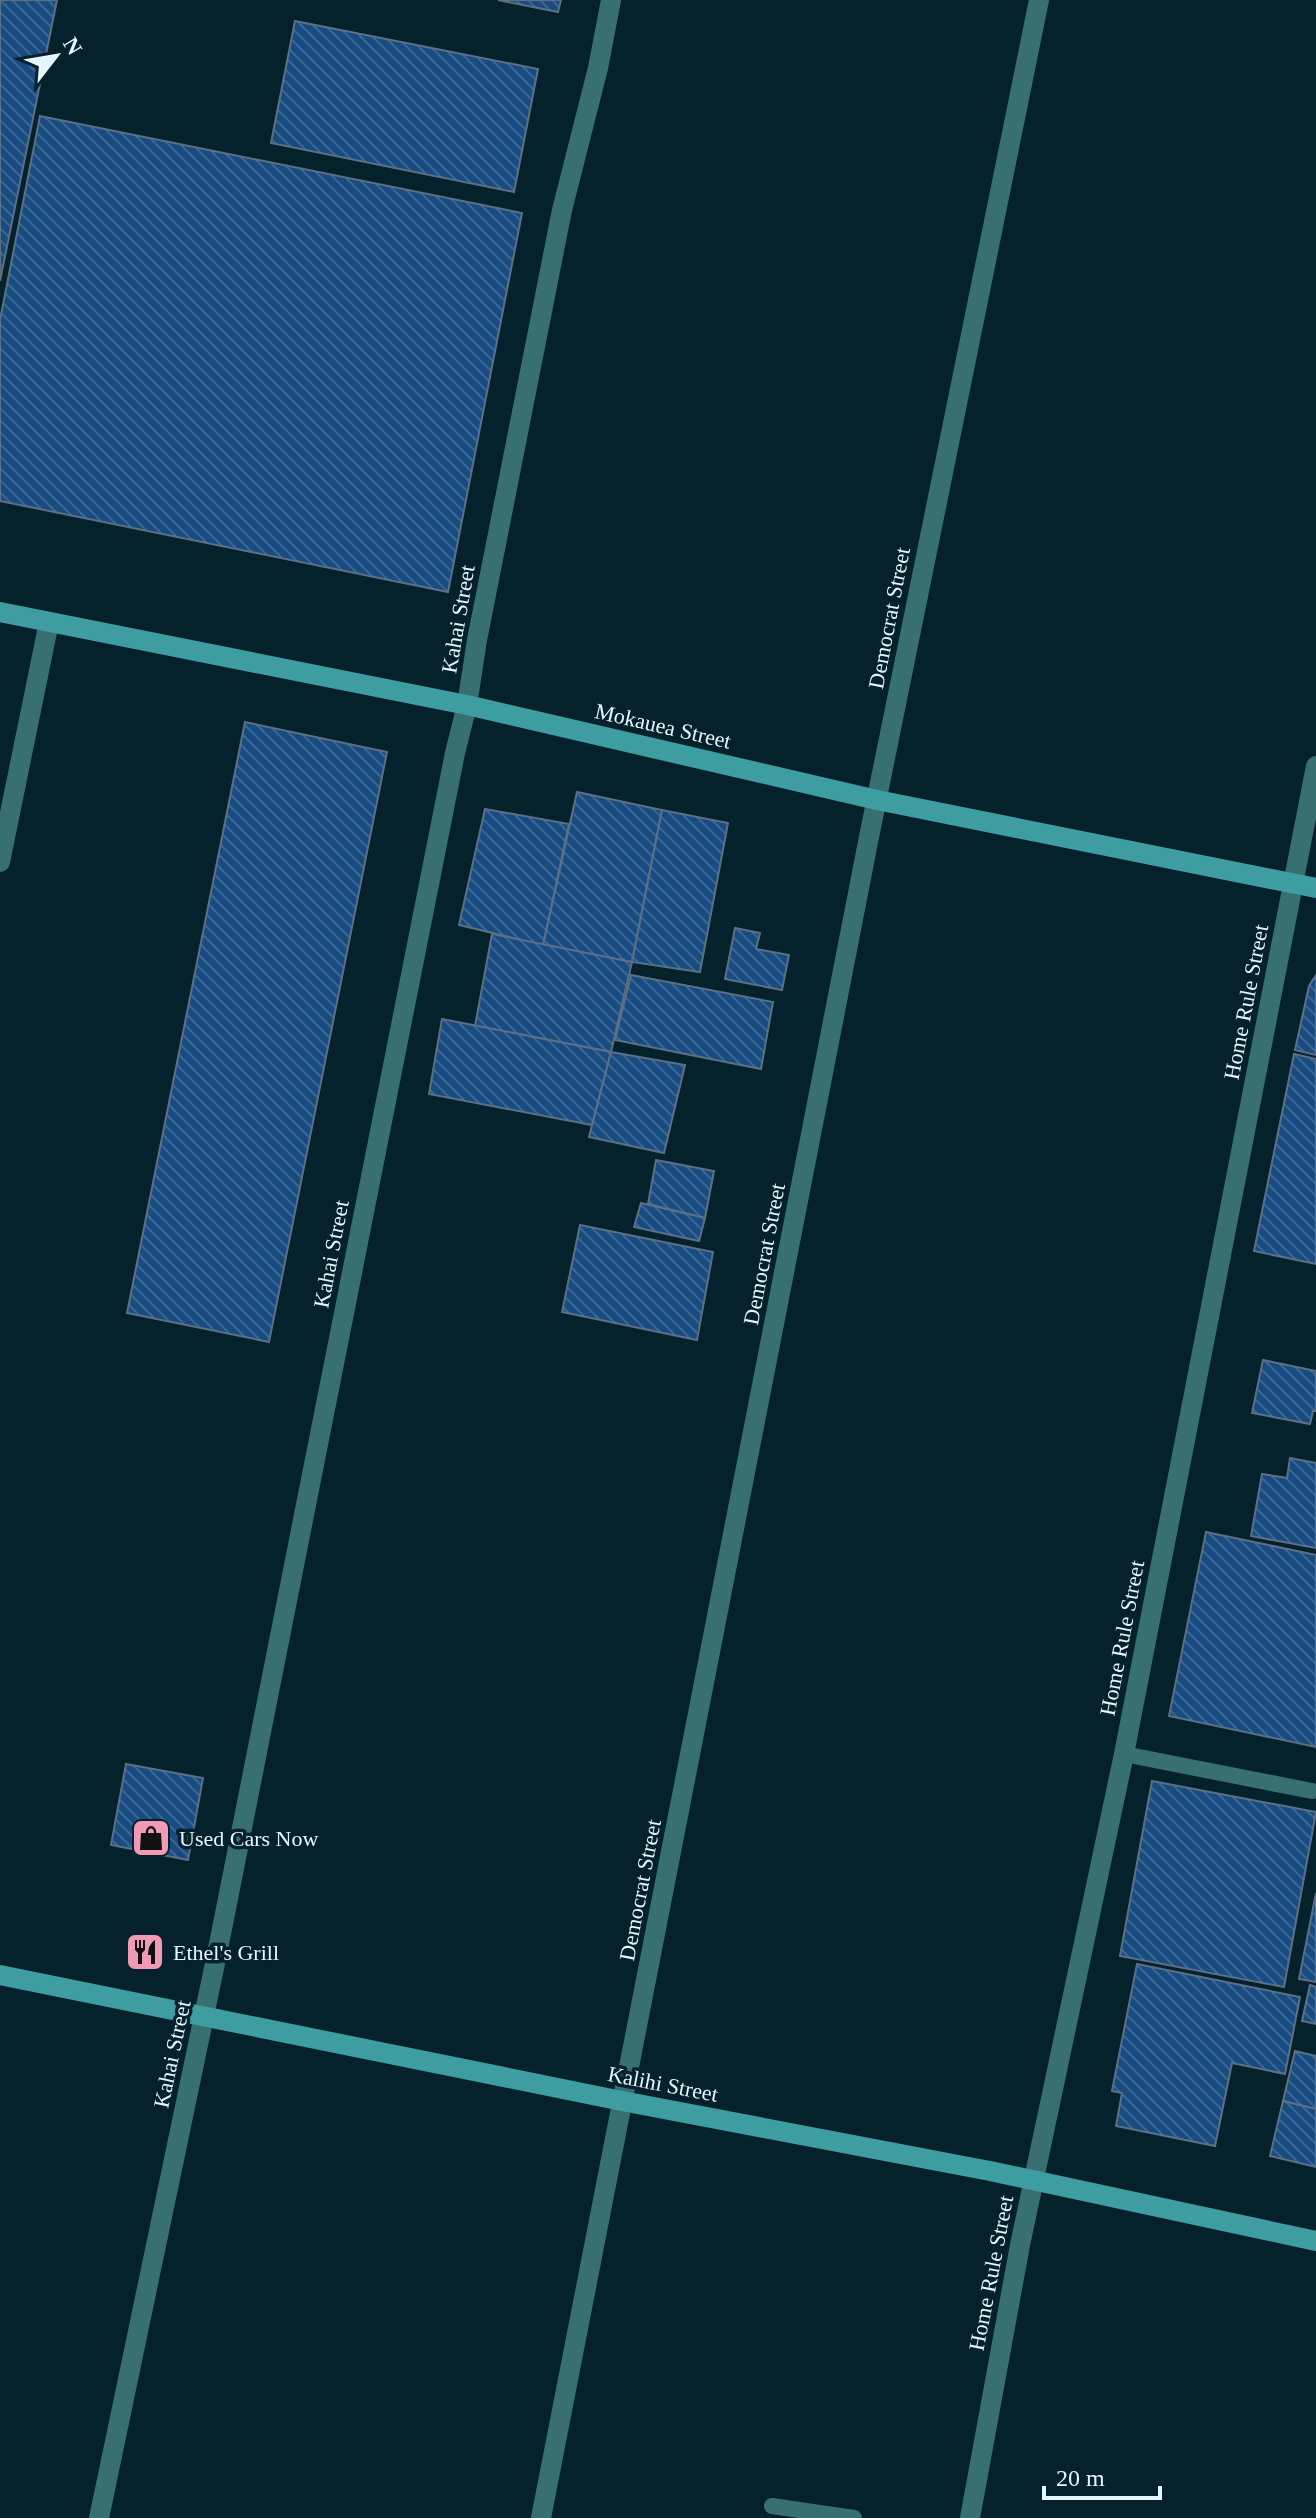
<svg xmlns="http://www.w3.org/2000/svg" width="1316" height="2518" font-family="Georgia,serif">
  <style>
    .building { fill: url(#building-back-hatch); stroke: #5d6f84; stroke-width: 2 }
    .lines { fill: none; stroke-linecap: round; stroke-linejoin: round }
    .lane { stroke: #386f71; stroke-width: 16 }
    .street { stroke: #386f71; stroke-width: 20 }
    .secondary { stroke: #3e9da0; stroke-width: 20 }
    .labels { text-anchor: middle; dominant-baseline: central; stroke-width: 7; stroke-linejoin: round; paint-order: stroke }
    .street-label { font-size: 22px; fill: #e6f6fd; stroke: #05222c }
    .poi-label { font-size: 22px; fill: #e6f6fd; stroke: #05222c; text-anchor: start }
  </style>
  <defs>
    <pattern id="building-back-hatch" width="6" height="6" patternUnits="userSpaceOnUse" patternTransform="scale(2)"><rect width="6" height="6" fill="#184c81"/><path d="M-1 5l2 2M0 0l6 6M5-1l2 2" fill="none" stroke="#3a6694"/></pattern>
  </defs>
  <rect width="100%" height="100%" fill="#05222c"/>
  <g class="building">
    <polygon points="0,0 57,0 0,281"/>
    <polygon points="498,0 561,0 558,12"/>
    <polygon points="295,21 538,69 514,192 271,143"/>
    <polygon points="40,116 522,213 448,592 0,501 0,320"/>
    <polygon points="245,722 387,752 269,1342 127,1313"/>
    <polygon points="577,792 662,810 632,962 543,945"/>
    <polygon points="485,809 569,824 543,945 459,925"/>
    <polygon points="662,810 728,823 700,972 632,962"/>
    <polygon points="735,928 760,933 756,949 789,955 782,990 725,979"/>
    <polygon points="492,934 632,962 611,1052 475,1026"/>
    <polygon points="631,975 773,1002 761,1069 615,1040"/>
    <polygon points="1316,975 1316,1055 1295,1050 1309,986"/>
    <polygon points="442,1019 611,1052 592,1125 429,1094"/>
    <polygon points="611,1052 685,1065 664,1153 589,1137"/>
    <polygon points="1294,1054 1316,1059 1316,1264 1254,1251"/>
    <polygon points="656,1160 714,1171 705,1218 648,1204"/>
    <polygon points="641,1203 705,1218 699,1241 634,1227"/>
    <polygon points="580,1225 713,1252 697,1340 562,1312"/>
    <polygon points="1263,1360 1316,1371 1316,1411 1313,1411 1310,1424 1252,1413"/>
    <polygon points="1290,1458 1316,1463 1316,1548 1251,1536 1262,1474 1287,1478"/>
    <polygon points="1206,1532 1316,1555 1316,1747 1169,1716"/>
    <polygon points="126,1764 203,1778 188,1860 111,1845"/>
    <polygon points="1152,1781 1316,1812 1284,1987 1120,1956"/>
    <polygon points="1316,1893 1316,1982 1299,1979"/>
    <polygon points="1137,1964 1300,1997 1285,2074 1232,2063 1215,2146 1116,2126 1122,2093 1112,2091"/>
    <polygon points="1310,1985 1316,1987 1316,2024 1302,2021"/>
    <polygon points="1295,2051 1316,2056 1316,2109 1283,2101"/>
    <polygon points="1283,2101 1316,2109 1316,2167 1270,2156"/>
  </g>
  <g class="lines">
    <g class="lane">
      <polyline points="1124,1754 1312,1791"/>
      <polyline points="772,2506 854,2518"/>
    </g>
    <g class="street">
      <polyline points="0,862 49,622"/>
      <polyline points="99,2518 218,1949 455,753 467,705 477,640 562,210 598,68 611,0"/>
      <polyline points="541,2518 869,837 1039,0"/>
      <polyline points="970,2518 1020,2245 1124,1754 1316,766"/>
    </g>
    <g class="secondary">
      <polyline points="0,612 467,705 877,800 1316,888"/>
      <polyline points="0,1975 622,2101 990,2171 1316,2241"/>
    </g>
  </g>
  <defs>
    <g id="shop-square" transform="scale(2)"><rect x="-9" y="-9" width="18" height="18" rx="4" fill="#f09ab6" stroke="#05222c"/><path d="M-5-2.5h2.3a2.7 3.5 0 0 1 5.4 0H5L5.5 6h-11ZM-1.5-2.5h3a1.5 2.3 0 0 0-3 0Z" fill="#111"/></g>
    <g id="restaurant-square" transform="scale(2)"><rect x="-9" y="-9" width="18" height="18" rx="4" fill="#f09ab6" stroke="#05222c"/><path d="M-5-6h1v4h1v-4h1v4h1v-4h1v5L-1.5 .5V6h-2V.5L-5-1ZM5-6V6H3V1.5H1.5Q1.5-4 5-6Z" fill="#111"/></g>
  </defs>
  <g fill-rule="evenodd">
    <use href="#shop-square" x="151" y="1838"/>
    <use href="#restaurant-square" x="145" y="1952"/>
  </g>
  <g class="labels">
    <g class="street-label">
      <text transform="translate(889 618) rotate(-79)">Democrat Street</text>
      <text transform="translate(458 619) rotate(-80)">Kahai Street</text>
      <text transform="translate(663 726) rotate(13)">Mokauea Street</text>
      <text transform="translate(1246 1002) rotate(-79)">Home Rule Street</text>
      <text transform="translate(331 1254) rotate(-79)">Kahai Street</text>
      <text transform="translate(764 1254) rotate(-79)">Democrat Street</text>
      <text transform="translate(1122 1638) rotate(-79)">Home Rule Street</text>
      <text transform="translate(640 1890) rotate(-79)">Democrat Street</text>
      <text transform="translate(172 2054) rotate(-78)">Kahai Street</text>
      <text transform="translate(663 2084) rotate(11)">Kalihi Street</text>
      <text transform="translate(991 2273) rotate(-79)">Home Rule Street</text>
    </g>
    <g class="poi-label">
      <text x="179" y="1838">Used Cars Now</text>
      <text x="173" y="1952">Ethel's Grill</text>
    </g>
  </g>
  <g transform="translate(56 56) rotate(59)" stroke="#05222c" stroke-width="6" paint-order="stroke">
  <path d="M0-6L14 30L0 20L-14 30Z" fill="#e6f6fd"/>
  <text y="-12" font-size="22" font-weight="bold" text-anchor="middle" fill="#e6f6fd">N</text>
  </g>
  <path d="M1044 2486v12h116v-12" fill="none" stroke="#e6f6fd" stroke-width="4"/>
  <text x="1056" y="2486" font-size="24" fill="#e6f6fd" stroke="#05222c" stroke-width="6" paint-order="stroke">20 m</text>
</svg>
